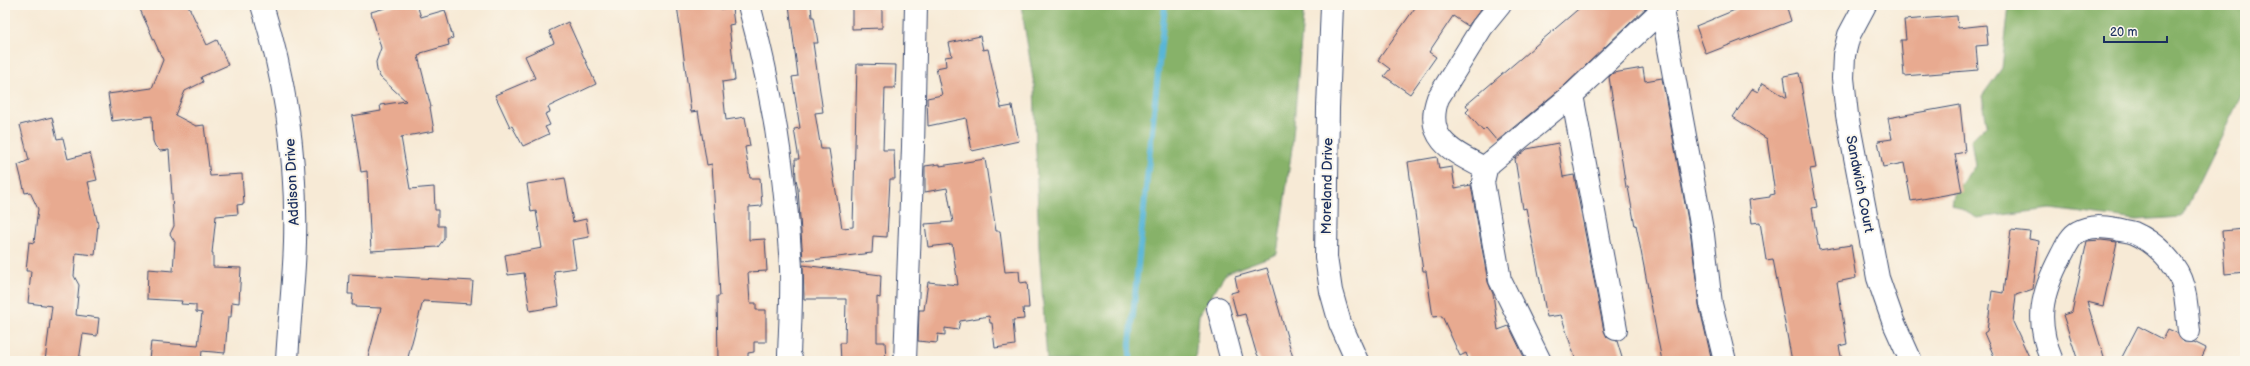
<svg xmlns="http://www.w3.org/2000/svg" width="2250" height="366" font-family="'Balsamiq Sans',sans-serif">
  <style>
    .forest { fill: #87b269; stroke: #517064 }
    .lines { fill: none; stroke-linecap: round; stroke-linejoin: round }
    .stream { stroke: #59b6d7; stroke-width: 6 }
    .building { fill: #e8aa90 }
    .minor-casing { stroke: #3c4b70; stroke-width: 24 }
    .minor { stroke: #fff; stroke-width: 22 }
    .labels { text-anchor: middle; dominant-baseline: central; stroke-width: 4; stroke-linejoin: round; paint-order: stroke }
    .street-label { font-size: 14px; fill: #1b2f5e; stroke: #fbf7ec }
  </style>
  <rect width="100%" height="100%" fill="#fbf7ec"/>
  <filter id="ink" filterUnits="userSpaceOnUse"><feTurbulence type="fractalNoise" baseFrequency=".025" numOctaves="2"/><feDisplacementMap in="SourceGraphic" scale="8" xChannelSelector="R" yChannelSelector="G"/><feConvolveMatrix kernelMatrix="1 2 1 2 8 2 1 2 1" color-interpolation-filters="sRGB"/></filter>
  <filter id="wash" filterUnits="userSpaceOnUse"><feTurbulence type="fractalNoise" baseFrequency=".012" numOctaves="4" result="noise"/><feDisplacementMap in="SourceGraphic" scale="16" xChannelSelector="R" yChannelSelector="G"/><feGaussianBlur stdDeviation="0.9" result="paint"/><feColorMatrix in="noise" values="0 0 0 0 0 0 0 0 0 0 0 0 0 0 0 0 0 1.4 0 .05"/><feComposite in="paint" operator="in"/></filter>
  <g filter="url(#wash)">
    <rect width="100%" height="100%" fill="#f7ead6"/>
    <g class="forest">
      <polygon points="1021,5 1304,5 1292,148 1277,254 1226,273 1199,315 1195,361 1047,361 1039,248 1034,85"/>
      <polygon points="2009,5 2245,5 2245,88 2182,217 2137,220 2051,209 1977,218 1952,204 1954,195 1975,166 1971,140 1987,124 1982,96 2002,68"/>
    </g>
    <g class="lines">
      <polyline class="stream" points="1130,361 1130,343 1165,5"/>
    </g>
    <g id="blocks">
      <g class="building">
        <polygon points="138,5 188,5 207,45 217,40 228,65 201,77 203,82 185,91 175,115 196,126 204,125 210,176 242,174 244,204 237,205 238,214 216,216 212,253 213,253 213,267 241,268 239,303 232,302 231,317 228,317 225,353 202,351 201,361 152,361 149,359 151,342 198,346 202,313 196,312 196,305 181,304 182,301 147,299 148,269 173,271 175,242 170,234 174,226 169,150 160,151 155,146 153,141 152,116 112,121 108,94 152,88 163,60"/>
        <polygon points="396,5 417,5 421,17 445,10 453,38 448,40 449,45 421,53 421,55 418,56 431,107 430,107 434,131 401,137 410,189 434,187 435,210 438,210 438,226 444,226 444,239 438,247 371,251 367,171 361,172 352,116 381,111 380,105 406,101 380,77 377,70 376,62 381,48 371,12"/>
        <polygon points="677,5 720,5 721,9 732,8 734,24 729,25 735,80 722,82 726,120 745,117 750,146 745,147 750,178 760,178 762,206 749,207 749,240 765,239 767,271 748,272 750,303 756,303 756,310 766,310 766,342 754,342 754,352 748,353 748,361 718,361 717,296 720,296 712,164 707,165 698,111 691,112"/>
        <polygon points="789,5 811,5 812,17 814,17 818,43 813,43 823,112 815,113 821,149 829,149 842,228 853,227 857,64 896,65 895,88 885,88 883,150 894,150 895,179 890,179 887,237 873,236 872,253 803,261 798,189 796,179 795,159 799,159 794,129 800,128 792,77 798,76"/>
        <polygon points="852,5 882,5 882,28 852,29"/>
        <polygon points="1417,5 1484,5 1468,26 1453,16 1429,52 1436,57 1410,94 1384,76 1390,69 1378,60"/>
        <polygon points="1583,5 1649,5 1564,86 1497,141 1486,128 1483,131 1466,112 1469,109 1466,105"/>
        <polygon points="1747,5 1786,5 1791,21 1706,54 1696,26"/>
        <polygon points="1957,16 1958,28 1986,25 1988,45 1976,46 1978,70 1904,76 1901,40 1906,40 1904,20"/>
        <polygon points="568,22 596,84 548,107 550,112 545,114 550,125 545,127 549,134 523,146 512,126 510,127 495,95 535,78 525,56 554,43 549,31"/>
        <polygon points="980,36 983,50 988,49 1001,108 1012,106 1019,141 972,151 966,118 928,126 927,98 942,95 936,68 946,66 945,57 952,56 949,43"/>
        <polygon points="1643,68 1645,81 1662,78 1691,237 1699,305 1712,361 1662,361 1636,225 1635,226 1628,187 1626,187 1609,77 1613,73"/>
        <polygon points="1799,73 1816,168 1810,169 1817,207 1812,208 1819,250 1851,245 1856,278 1837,282 1847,344 1839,346 1842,361 1792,361 1773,259 1766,260 1760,222 1752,223 1749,200 1770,197 1770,195 1775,194 1767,139 1733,117 1752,89 1758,92 1763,83 1787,98 1784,76"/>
        <polygon points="1960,105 1965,152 1955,154 1962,192 1911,201 1904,163 1883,167 1878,141 1892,139 1888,118"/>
        <polygon points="52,117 57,139 63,138 68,159 90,153 97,180 88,182 98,224 95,255 76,253 74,276 79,285 76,315 99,318 97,336 83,334 79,361 45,361 52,306 28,303 31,271 26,271 29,242 34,243 38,209 30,192 25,193 18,165 29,160 20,125"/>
        <polygon points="1558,143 1563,177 1574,175 1604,331 1607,337 1617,341 1623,361 1576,361 1561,315 1547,317 1526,208 1523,209 1515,159 1527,149"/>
        <polygon points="1437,157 1439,169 1452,167 1455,188 1471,185 1488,282 1493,294 1498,330 1509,326 1526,361 1469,361 1466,353 1460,356 1442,316 1433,317 1426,271 1423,271 1408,162"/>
        <polygon points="985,159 996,231 1000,231 1005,272 1019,271 1020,283 1027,282 1029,308 1023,308 1024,319 1013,320 1015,345 995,348 992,323 990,323 989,316 960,321 958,330 945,328 945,335 938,334 937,343 918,341 919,310 924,310 928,282 958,285 952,244 928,247 925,224 953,222 947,188 925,192 925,166 940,164 940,166"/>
        <polygon points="565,178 573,222 586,219 589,237 572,240 576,268 554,271 559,306 530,311 524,273 508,275 505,255 542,248 536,211 531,212 527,184"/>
        <polygon points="2245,229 2245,272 2225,274 2222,231"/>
        <polygon points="2011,230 2030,232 2029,239 2039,241 2033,289 2016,295 2013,322 2031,361 1996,361 1984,333 1987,331 1992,291 2003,293"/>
        <polygon points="2101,240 2117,242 2103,306 2087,302 2105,361 2078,361 2063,315 2072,312 2087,241"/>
        <polygon points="803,265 881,275 880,298 877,297 877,342 885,342 886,361 841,361 840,343 845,343 846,299 804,299"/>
        <polygon points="1267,268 1294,361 1261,361 1256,352 1245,314 1237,316 1231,293 1238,291 1235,277"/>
        <polygon points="349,274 473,281 471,304 423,301 407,361 367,361 381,308 355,307 355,305 352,305 353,294 348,294"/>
        <polygon points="2138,326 2163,339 2168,329 2177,333 2184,342 2194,342 2206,348 2200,361 2120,361"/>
      </g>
    </g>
  </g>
  <g filter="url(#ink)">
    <use href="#blocks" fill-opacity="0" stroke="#3c4b70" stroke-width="1"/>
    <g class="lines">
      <g class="minor-casing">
        <g id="minor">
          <path d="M262,5C286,82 297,162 295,242C294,282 289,322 287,361"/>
          <path d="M749,5C773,92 786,177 791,268C792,297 790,326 789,355L792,361"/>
          <polyline points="1332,5 1328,108 1326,257 1331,291 1340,323 1357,361"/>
          <polyline points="1865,5 1849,35 1844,55 1843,78 1847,115 1878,278 1893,321 1911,361"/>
          <polyline points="1662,10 1703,235 1711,304 1725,361"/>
          <polyline points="1572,95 1616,329"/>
          <path d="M1486,169C1454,152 1423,140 1438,98L1482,27L1500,5"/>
          <polyline points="1218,308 1232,361"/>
          <polyline points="905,361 913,147 916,5"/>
          <polyline points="1540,361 1500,280 1483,182 1486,169 1490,163 1572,95 1667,5"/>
          <path d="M2052,361C2035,321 2041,294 2061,256C2065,249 2070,236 2078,232C2090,225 2104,227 2117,229C2122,231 2129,231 2134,233C2155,242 2177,263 2183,286C2187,300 2187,316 2189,331"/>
        </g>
      </g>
      <use href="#minor" class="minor"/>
    </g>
  </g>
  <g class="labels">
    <g class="street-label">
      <text transform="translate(292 182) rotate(-93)">Addison Drive</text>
      <text transform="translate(1860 184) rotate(79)">Sandwich Court</text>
      <text transform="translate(1327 186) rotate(-89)">Moreland Drive</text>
    </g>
  </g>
  <rect width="2250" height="366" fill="none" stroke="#fbf7ec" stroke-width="20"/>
  <path d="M2104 36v6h63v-6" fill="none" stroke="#1b2f5e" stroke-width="2"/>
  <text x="2110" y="36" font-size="12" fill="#1b2f5e" stroke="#fbf7ec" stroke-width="3" paint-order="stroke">20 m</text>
</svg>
